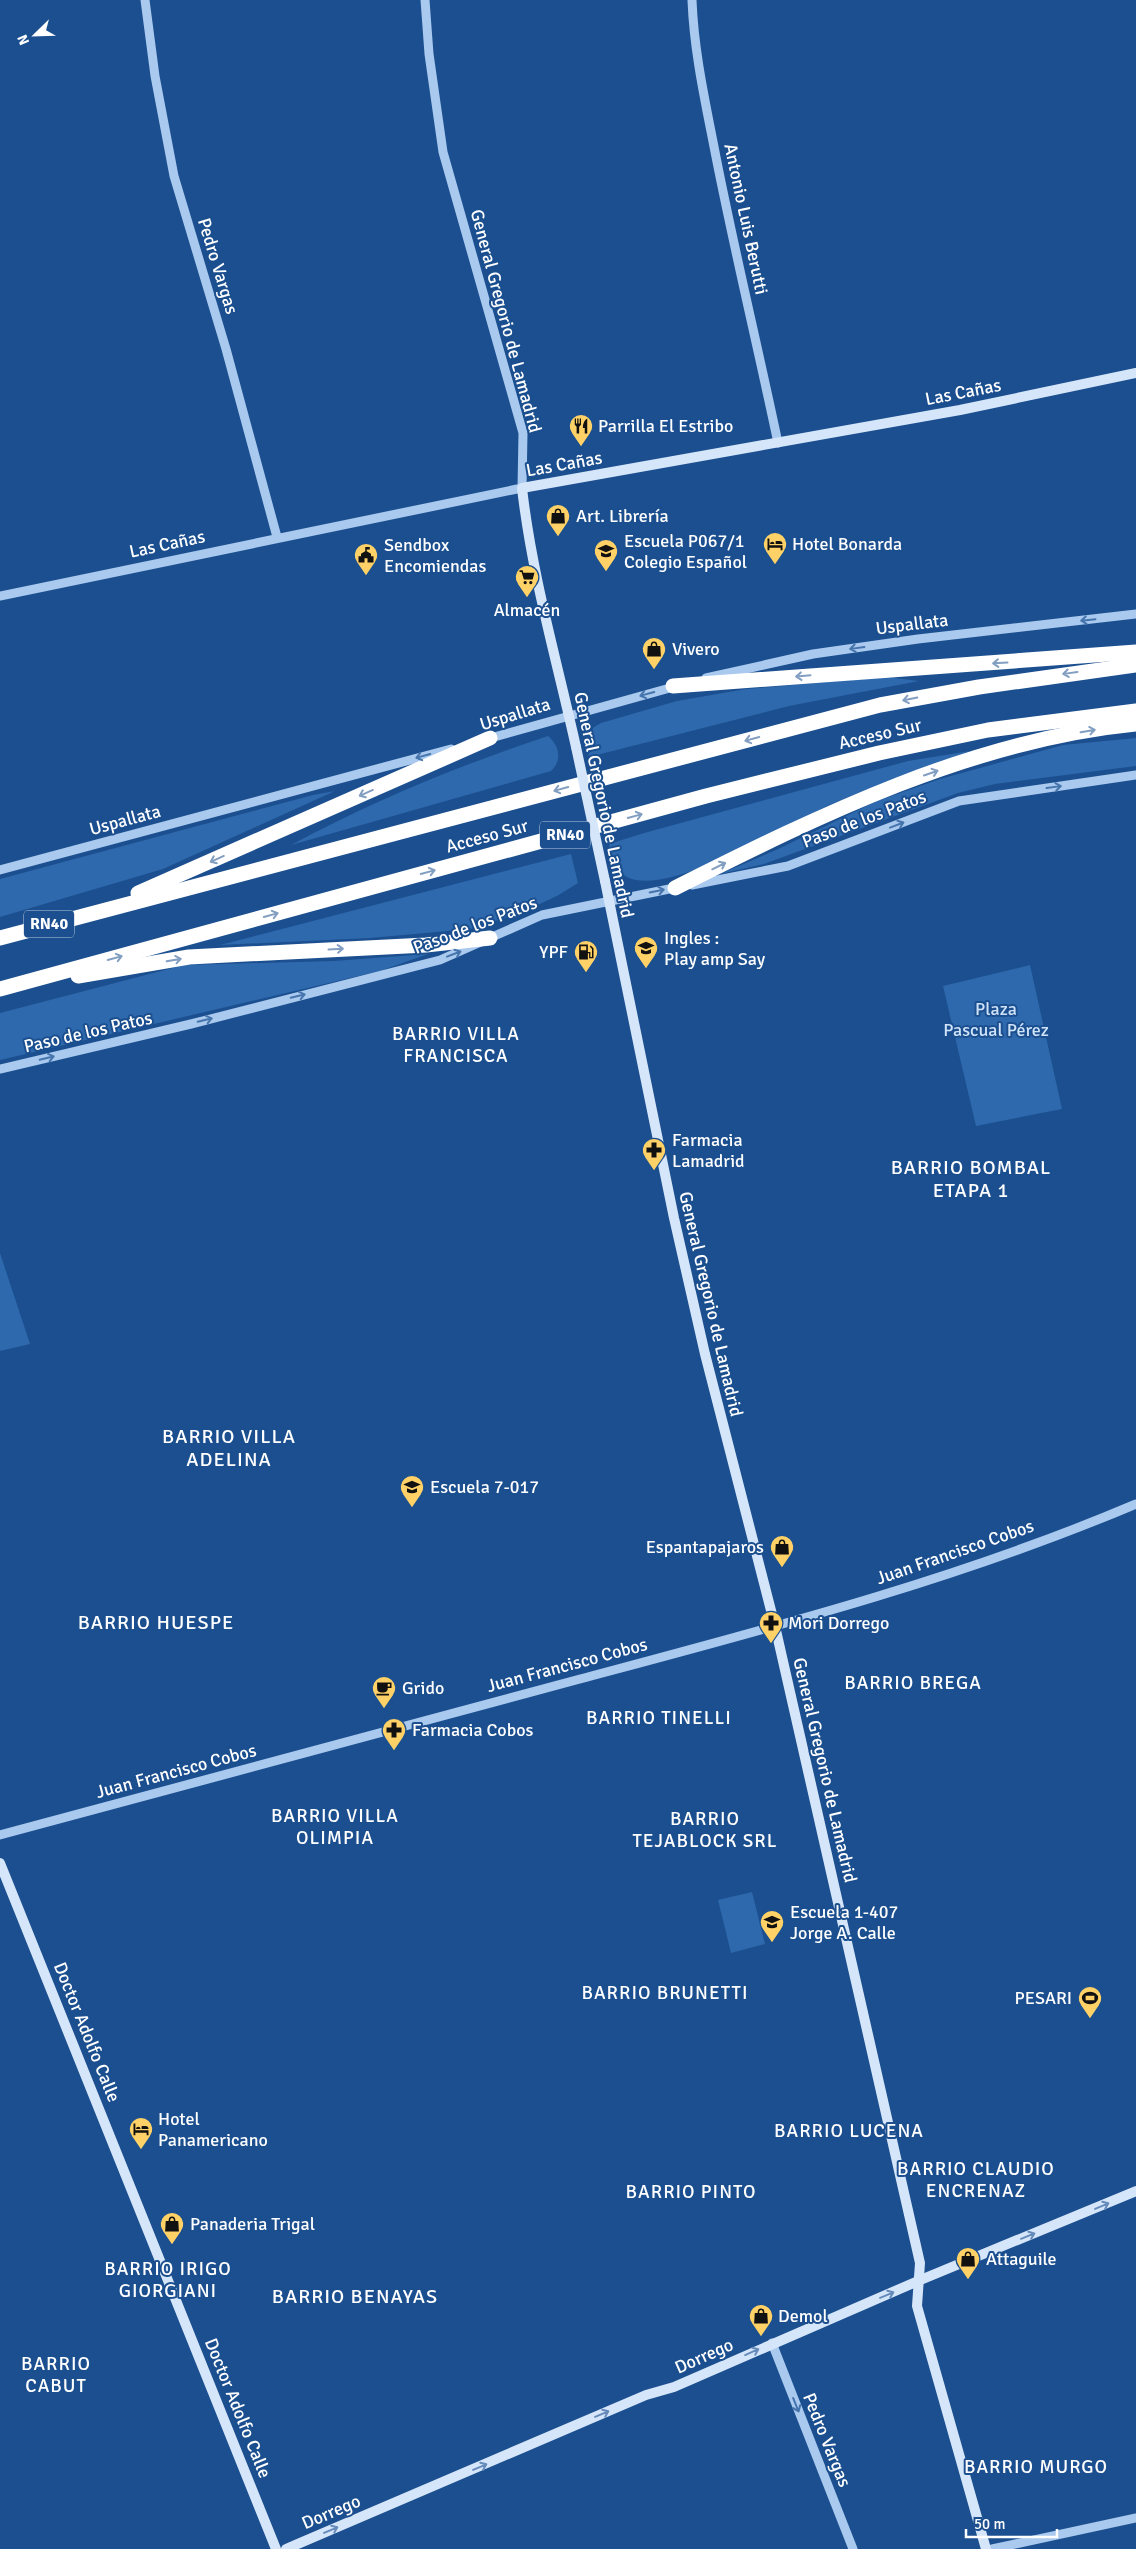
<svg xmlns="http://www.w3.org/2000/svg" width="1136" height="2549" font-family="Signika,sans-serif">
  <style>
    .green { fill: #2e69ad }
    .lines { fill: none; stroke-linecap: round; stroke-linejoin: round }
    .tertiary { stroke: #a9c9ee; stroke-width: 9 }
    .secondary { stroke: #d6e6fa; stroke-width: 10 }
    .motorway { stroke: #fff; stroke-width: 15 }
    .secondary-bridge { stroke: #d6e6fa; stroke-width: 10 }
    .oneway { stroke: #4674ac }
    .oneway2 { stroke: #829ec1 }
    .oneway3 { stroke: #668bba }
    .labels { text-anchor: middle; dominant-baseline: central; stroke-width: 4; stroke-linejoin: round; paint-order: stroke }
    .shield { fill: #1b4f8f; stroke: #bbcadd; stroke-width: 1 }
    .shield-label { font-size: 16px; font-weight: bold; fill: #fff }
    .street-label { font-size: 18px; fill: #fff; stroke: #1b4f8f }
    .poi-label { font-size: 18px; fill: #fff; stroke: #1b4f8f; text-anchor: start }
    .park-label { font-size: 18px; fill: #cfe3fa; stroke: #1b4f8f }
    .neighbourhood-label { font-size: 19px; letter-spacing: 1px; fill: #fff; stroke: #1b4f8f }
    .quarter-label { font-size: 20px; letter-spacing: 1px; fill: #fff; stroke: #1b4f8f }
  </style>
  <rect width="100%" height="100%" fill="#1b4f8f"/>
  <g class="green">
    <polygon points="887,677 919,681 789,706 589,757 585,741 594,727 601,723 677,701 746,689"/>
    <path d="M548,736C559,745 563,760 551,771L291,845C373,801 460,765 548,736Z"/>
    <polygon points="1136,738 1136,766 995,784 958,793 764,864 720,874 776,850 877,801 940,779 1063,745"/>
    <path d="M970,751C921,769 872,786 825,807C779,828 685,888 636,880C618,877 611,860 609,844L644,833L908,761Z"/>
    <polygon points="335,791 163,869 0,917 0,879 313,795"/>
    <polygon points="571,854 578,883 557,896 520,913 470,929 370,938 220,945"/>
    <polygon points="428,954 380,971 0,1060 0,1013 184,965 334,961"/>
    <polygon points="1030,965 1062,1109 976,1126 943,986"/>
    <polygon points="0,1253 30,1344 0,1351"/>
    <polygon points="752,1892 765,1944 731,1953 718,1900"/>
  </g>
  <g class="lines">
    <g class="tertiary">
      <polyline points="145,0 155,76 174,176 226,349 277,537"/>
      <path d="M692,0C694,53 706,105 716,157C735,253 758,348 778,443"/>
      <polyline points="0,596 522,488 523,433 443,152 429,54 425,0"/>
      <polyline points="706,678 813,654 918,639 1136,614"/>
      <polyline points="487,739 677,686"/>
      <polyline points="0,870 451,749"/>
      <polyline points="692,885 788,866 959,801 1136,775"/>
      <polyline points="0,1069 191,1024 440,960 542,915 679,887"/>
      <path d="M0,1835C194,1784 387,1731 580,1679C767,1629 957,1580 1136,1504"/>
      <polyline points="772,2343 853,2549"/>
      <polyline points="992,2549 1136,2518"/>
    </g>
    <g class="secondary">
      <path d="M576,747C557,661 532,576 522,488L960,410L1136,373"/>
      <polyline points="605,881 674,1218 705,1354 775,1626 920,2263 917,2306 986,2549"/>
      <polyline points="0,1863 276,2549"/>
      <polyline points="286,2549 646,2395 674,2387 918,2281 1136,2191"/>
    </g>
    <g class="motorway">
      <polyline points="673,686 1136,652"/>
      <path d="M675,888C820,815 972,740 1136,724"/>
      <polyline points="138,893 490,738"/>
      <polyline points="0,938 880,705 979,687 1136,665"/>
      <polyline points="78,976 189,957 426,945 490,938"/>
      <polyline points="0,989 706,796 879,753 988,730 1136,711"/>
    </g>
    <polyline class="secondary-bridge" points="576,747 605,881"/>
  </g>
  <defs><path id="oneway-shaft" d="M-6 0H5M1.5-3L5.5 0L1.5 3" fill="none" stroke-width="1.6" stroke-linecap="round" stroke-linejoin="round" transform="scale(1.25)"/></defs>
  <g class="oneway">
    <use href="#oneway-shaft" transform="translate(1088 620) rotate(174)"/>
    <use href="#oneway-shaft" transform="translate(857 648) rotate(172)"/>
    <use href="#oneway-shaft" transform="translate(647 694) rotate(165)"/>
    <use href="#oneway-shaft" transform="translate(423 756) rotate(165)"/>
    <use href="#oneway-shaft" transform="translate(1054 787) rotate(-8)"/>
    <use href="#oneway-shaft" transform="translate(897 825) rotate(-21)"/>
    <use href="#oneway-shaft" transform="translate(657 891) rotate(-11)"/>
    <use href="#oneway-shaft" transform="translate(454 954) rotate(-21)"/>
    <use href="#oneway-shaft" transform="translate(298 996) rotate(-14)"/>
    <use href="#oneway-shaft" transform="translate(205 1020) rotate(-14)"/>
    <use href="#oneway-shaft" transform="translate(47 1058) rotate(-13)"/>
    <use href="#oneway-shaft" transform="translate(796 2405) rotate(68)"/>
  </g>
  <g class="oneway2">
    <use href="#oneway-shaft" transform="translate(1000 663) rotate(177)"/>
    <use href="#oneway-shaft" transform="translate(1070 673) rotate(172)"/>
    <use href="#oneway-shaft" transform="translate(803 676) rotate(175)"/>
    <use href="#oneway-shaft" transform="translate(910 699) rotate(169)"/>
    <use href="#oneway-shaft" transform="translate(1088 731) rotate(-10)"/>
    <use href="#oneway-shaft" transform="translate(752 739) rotate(165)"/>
    <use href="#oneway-shaft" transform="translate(931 773) rotate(-19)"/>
    <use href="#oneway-shaft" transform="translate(561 789) rotate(165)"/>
    <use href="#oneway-shaft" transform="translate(366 793) rotate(156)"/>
    <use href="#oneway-shaft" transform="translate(635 816) rotate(-15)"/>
    <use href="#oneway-shaft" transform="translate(217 859) rotate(156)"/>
    <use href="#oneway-shaft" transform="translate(719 866) rotate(-26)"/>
    <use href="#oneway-shaft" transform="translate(428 872) rotate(-15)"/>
    <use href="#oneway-shaft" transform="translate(271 915) rotate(-15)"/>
    <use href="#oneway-shaft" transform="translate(336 949) rotate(-3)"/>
    <use href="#oneway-shaft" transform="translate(115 958) rotate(-15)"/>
    <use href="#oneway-shaft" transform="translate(174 960) rotate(-10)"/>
  </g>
  <g class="oneway3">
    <use href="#oneway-shaft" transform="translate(1102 2206) rotate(-23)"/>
    <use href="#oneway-shaft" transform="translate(1028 2236) rotate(-22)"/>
    <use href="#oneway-shaft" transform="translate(887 2295) rotate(-23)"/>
    <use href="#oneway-shaft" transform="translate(752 2352) rotate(-24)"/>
    <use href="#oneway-shaft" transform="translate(602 2414) rotate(-23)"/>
    <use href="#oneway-shaft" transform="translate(480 2467) rotate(-23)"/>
    <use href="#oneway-shaft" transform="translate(331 2530) rotate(-23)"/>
  </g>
  <defs>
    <g id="restaurant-pin" transform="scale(1.25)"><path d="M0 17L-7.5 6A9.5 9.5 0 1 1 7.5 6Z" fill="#ffd166" stroke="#1b4f8f"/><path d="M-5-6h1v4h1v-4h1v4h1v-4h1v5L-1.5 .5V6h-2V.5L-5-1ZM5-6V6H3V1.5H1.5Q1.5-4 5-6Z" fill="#111"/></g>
    <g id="shop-pin" transform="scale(1.25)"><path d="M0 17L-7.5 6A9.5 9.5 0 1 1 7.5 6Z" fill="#ffd166" stroke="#1b4f8f"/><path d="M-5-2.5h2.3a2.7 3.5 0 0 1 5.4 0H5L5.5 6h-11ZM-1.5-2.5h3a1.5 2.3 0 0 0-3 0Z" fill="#111"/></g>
    <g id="hotel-pin" transform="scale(1.25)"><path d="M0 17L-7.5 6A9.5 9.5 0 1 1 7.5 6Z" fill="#ffd166" stroke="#1b4f8f"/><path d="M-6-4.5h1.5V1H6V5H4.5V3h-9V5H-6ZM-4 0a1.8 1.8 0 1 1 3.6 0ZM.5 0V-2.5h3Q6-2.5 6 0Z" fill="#111"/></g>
    <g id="school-pin" transform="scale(1.25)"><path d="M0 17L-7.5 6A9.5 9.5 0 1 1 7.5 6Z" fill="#ffd166" stroke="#1b4f8f"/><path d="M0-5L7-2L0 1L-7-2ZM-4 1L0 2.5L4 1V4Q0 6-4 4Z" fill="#111"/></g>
    <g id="civic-pin" transform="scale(1.25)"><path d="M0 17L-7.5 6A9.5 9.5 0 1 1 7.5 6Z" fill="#ffd166" stroke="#1b4f8f"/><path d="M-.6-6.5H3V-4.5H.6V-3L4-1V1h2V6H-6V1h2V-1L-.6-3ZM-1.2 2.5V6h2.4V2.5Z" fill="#111"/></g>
    <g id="supermarket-pin" transform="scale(1.25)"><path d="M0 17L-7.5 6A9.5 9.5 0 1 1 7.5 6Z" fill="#ffd166" stroke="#1b4f8f"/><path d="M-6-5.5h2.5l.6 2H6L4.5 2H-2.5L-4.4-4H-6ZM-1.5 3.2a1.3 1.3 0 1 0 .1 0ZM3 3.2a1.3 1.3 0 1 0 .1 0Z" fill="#111"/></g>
    <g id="fuel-pin" transform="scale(1.25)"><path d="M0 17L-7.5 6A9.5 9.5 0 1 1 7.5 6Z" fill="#ffd166" stroke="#1b4f8f"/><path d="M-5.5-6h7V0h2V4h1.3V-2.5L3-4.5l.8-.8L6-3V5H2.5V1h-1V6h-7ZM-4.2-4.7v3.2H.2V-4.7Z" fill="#111"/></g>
    <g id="pharmacy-pin" transform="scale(1.25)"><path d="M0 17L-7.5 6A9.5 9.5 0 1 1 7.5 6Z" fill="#ffd166" stroke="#1b4f8f"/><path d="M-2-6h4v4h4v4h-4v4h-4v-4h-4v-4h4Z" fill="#111"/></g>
    <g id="cafe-pin" transform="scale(1.25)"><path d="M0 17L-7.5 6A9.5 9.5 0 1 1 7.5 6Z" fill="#ffd166" stroke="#1b4f8f"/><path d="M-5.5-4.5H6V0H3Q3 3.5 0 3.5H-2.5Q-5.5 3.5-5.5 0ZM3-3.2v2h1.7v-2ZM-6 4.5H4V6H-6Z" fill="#111"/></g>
    <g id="stadium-pin" transform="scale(1.25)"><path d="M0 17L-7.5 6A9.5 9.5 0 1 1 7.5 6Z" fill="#ffd166" stroke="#1b4f8f"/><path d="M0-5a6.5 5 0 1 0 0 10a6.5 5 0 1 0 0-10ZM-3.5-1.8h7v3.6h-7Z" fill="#111"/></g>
  </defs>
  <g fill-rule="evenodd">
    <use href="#restaurant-pin" x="581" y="426"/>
    <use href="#shop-pin" x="558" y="516"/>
    <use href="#hotel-pin" x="775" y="544"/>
    <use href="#school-pin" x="606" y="551"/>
    <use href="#civic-pin" x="366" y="555"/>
    <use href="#supermarket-pin" x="527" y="577"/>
    <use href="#shop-pin" x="654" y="649"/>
    <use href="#school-pin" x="646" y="948"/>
    <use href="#fuel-pin" x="586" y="952"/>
    <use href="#pharmacy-pin" x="654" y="1150"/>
    <use href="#school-pin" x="412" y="1487"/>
    <use href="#shop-pin" x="782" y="1547"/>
    <use href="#pharmacy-pin" x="771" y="1623"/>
    <use href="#cafe-pin" x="384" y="1688"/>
    <use href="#pharmacy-pin" x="394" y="1730"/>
    <use href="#school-pin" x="772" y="1922"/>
    <use href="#stadium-pin" x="1090" y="1998"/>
    <use href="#hotel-pin" x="141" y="2129"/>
    <use href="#shop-pin" x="172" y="2224"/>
    <use href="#shop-pin" x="968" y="2259"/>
    <use href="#shop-pin" x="761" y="2316"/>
  </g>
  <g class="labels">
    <g class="shield">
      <rect x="540" y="821.5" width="50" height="27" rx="4"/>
      <rect x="24" y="910.5" width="50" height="27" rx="4"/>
    </g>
    <g class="shield-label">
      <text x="565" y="835">RN40</text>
      <text x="49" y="924">RN40</text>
    </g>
    <g class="street-label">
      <text transform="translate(746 219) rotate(78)">Antonio Luis Berutti</text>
      <text transform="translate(218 266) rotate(73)">Pedro Vargas</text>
      <text transform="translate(506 321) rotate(75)">General Gregorio de Lamadrid</text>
      <text transform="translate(963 392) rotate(-11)">Las Cañas</text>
      <text transform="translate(564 464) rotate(-10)">Las Cañas</text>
      <text transform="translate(167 544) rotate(-12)">Las Cañas</text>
      <text transform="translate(912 624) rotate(-7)">Uspallata</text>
      <text transform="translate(515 714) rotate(-17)">Uspallata</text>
      <text transform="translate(880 734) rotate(-13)">Acceso Sur</text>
      <text transform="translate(604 805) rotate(78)">General Gregorio de Lamadrid</text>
      <text transform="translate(864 819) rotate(-21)">Paso de los Patos</text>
      <text transform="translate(125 820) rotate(-15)">Uspallata</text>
      <text transform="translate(487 836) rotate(-15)">Acceso Sur</text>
      <text transform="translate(475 925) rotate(-21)">Paso de los Patos</text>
      <text transform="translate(88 1032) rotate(-13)">Paso de los Patos</text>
      <text transform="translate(711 1304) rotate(77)">General Gregorio de Lamadrid</text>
      <text transform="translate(955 1552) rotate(-19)">Juan Francisco Cobos</text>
      <text transform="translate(567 1665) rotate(-15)">Juan Francisco Cobos</text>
      <text transform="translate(825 1770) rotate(77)">General Gregorio de Lamadrid</text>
      <text transform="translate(176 1771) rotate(-15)">Juan Francisco Cobos</text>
      <text transform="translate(87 2032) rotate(68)">Doctor Adolfo Calle</text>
      <text transform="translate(704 2356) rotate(-24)">Dorrego</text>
      <text transform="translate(238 2408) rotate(68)">Doctor Adolfo Calle</text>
      <text transform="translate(827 2440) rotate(68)">Pedro Vargas</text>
      <text transform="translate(331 2512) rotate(-23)">Dorrego</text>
    </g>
    <g class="poi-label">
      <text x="598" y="426">Parrilla El Estribo</text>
      <text x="576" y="516">Art. Librería</text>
      <text x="624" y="541">Escuela P067/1<tspan x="624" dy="21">Colegio Español</tspan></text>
      <text x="792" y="544">Hotel Bonarda</text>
      <text x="384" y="545">Sendbox<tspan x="384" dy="21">Encomiendas</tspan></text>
      <text x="527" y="610" text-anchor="middle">Almacén</text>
      <text x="672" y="649">Vivero</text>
      <text x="664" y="938">Ingles :<tspan x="664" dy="21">Play amp Say</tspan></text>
      <text x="568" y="952" text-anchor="end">YPF</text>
      <text x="672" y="1140">Farmacia<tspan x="672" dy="21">Lamadrid</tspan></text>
      <text x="430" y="1487">Escuela 7-017</text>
      <text x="764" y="1547" text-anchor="end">Espantapajaros</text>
      <text x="788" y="1623">Mori Dorrego</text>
      <text x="402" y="1688">Grido</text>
      <text x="412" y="1730">Farmacia Cobos</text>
      <text x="790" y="1912">Escuela 1-407<tspan x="790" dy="21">Jorge A. Calle</tspan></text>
      <text x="1072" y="1998" text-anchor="end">PESARI</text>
      <text x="158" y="2119">Hotel<tspan x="158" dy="21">Panamericano</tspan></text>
      <text x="190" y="2224">Panaderia Trigal</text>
      <text x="986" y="2259">Attaguile</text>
      <text x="778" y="2316">Demol</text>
    </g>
    <g class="park-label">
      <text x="996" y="1009">Plaza<tspan x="996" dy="21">Pascual Pérez</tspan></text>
    </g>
    <g class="neighbourhood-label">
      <text x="456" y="1034">BARRIO VILLA<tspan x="456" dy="22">FRANCISCA</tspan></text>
      <text x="913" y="1683">BARRIO BREGA</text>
      <text x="659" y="1718">BARRIO TINELLI</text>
      <text x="335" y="1816">BARRIO VILLA<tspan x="335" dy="22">OLIMPIA</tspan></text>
      <text x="705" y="1819">BARRIO<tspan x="705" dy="22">TEJABLOCK SRL</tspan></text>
      <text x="665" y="1993">BARRIO BRUNETTI</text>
      <text x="849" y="2131">BARRIO LUCENA</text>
      <text x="976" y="2169">BARRIO CLAUDIO<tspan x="976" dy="22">ENCRENAZ</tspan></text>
      <text x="691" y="2192">BARRIO PINTO</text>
      <text x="168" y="2269">BARRIO IRIGO<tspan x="168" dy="22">GIORGIANI</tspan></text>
      <text x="56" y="2364">BARRIO<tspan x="56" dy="22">CABUT</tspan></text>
      <text x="1036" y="2467">BARRIO MURGO</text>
    </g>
    <g class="quarter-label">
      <text x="971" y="1167">BARRIO BOMBAL<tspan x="971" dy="23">ETAPA 1</tspan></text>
      <text x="229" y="1436">BARRIO VILLA<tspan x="229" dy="23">ADELINA</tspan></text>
      <text x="156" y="1622">BARRIO HUESPE</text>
      <text x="355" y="2296">BARRIO BENAYAS</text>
    </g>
  </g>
  <g transform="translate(35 35) rotate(247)" stroke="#1b4f8f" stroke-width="4" paint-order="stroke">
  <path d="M0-4L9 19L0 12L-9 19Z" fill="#ffffff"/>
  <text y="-8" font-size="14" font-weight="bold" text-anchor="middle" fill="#ffffff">N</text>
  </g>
  <path d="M966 2529v8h91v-8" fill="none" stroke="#ffffff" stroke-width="2.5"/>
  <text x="974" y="2529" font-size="15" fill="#ffffff" stroke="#1b4f8f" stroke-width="4" paint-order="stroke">50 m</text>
</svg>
